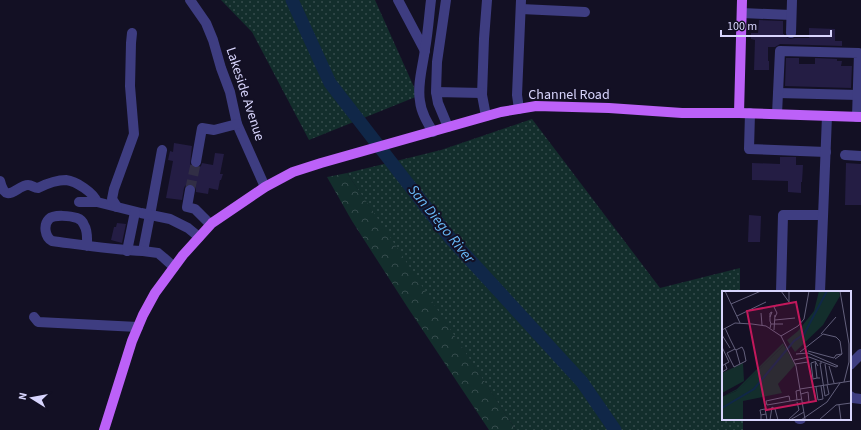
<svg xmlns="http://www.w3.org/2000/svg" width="861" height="430" font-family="'Source Sans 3',sans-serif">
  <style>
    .grass { fill: url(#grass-dots) }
    .park { fill: url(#park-crowns) }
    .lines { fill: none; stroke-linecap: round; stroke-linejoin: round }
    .river { stroke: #102748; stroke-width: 13 }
    .building { fill: #241d44 }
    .minor-tunnel { stroke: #312e45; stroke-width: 10; stroke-dasharray: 10 5; stroke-linecap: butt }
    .minor { stroke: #3e3d81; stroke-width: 10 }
    .major { stroke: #bc61f8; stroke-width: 10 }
    .labels { text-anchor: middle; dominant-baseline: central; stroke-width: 4; stroke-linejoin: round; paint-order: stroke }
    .street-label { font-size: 14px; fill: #d8d5fd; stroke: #131024 }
    .water-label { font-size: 15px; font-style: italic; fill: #68b9f8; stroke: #131024 }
    .inset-river { fill: none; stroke: #102748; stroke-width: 2 }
    .inset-road { fill: none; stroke: #625f7b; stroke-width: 1 }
    .view { fill: #c2185b; fill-opacity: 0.15; stroke: #c2185b; stroke-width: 2 }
    .inset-edge { fill: none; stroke: #d8d5fd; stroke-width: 2 }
  </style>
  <defs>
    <pattern id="grass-dots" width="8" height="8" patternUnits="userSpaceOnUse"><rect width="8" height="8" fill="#132e2c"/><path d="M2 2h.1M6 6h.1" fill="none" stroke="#354b4c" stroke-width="1.8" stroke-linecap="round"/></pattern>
    <pattern id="park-crowns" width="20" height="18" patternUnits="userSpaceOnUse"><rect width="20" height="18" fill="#132e2c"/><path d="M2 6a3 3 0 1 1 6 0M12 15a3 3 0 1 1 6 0" fill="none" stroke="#354b4c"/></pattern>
  </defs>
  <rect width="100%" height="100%" fill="#131024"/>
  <g class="grass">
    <polygon points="221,0 375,0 418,96 309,140 252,32"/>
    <polygon points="532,119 660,288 740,268 740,292 723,292 723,419 743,419 743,430 516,430 347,173 441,150"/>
  </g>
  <polygon class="park" points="347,173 388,234 516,430 489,430 408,308 352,221 327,177"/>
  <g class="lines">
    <polyline class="river" points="292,0 330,83 450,238 582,382 615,430"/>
  </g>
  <g class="building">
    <polygon points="759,20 783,21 783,34 784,34 784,37 786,37 790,39 795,38 809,38 809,28 835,29 835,41 842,41 842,46 780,44 775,47 768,47 768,61 769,61 769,70 754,70 755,40 751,39 751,33 758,33"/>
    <polygon points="786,58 799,58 799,64 815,64 815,58 837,59 837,61 842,61 841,66 852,66 851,88 785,86"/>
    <polygon points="174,143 192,146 190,164 192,167 194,168 198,168 201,166 202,163 213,165 215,153 224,154 220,174 223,174 221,180 220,180 218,190 209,188 208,194 196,192 196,188 194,185 192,184 188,184 185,186 184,188 182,200 166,198 173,161 168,160 170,151 173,152"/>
    <polygon points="780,157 796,157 796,165 803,165 802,182 801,182 801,193 788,192 788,181 752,180 752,163 780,164"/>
    <polygon points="846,163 861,164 861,205 845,205"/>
    <polygon points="749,215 761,216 760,242 748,242"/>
    <polygon points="117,223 126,224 122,243 111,240 114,227 116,227"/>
  </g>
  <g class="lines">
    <polyline class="minor-tunnel" points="190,190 196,162"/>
    <g class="minor">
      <polyline points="190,0 206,23 213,40 221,68 230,92 237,124 265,187"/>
      <polyline points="398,0 425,51"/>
      <path d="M431,0C429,16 428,33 425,49C423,66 417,84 420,101C421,112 427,122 433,132"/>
      <polyline points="521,9 585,12"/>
      <polyline points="742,13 791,15"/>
      <polyline points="791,33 792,0"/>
      <polyline points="436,92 437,62 446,0"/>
      <polyline points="778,93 858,95"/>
      <polyline points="519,109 517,95 521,0"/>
      <polyline points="750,113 749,149 826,152"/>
      <polyline points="777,114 780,51 859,53 857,117"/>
      <polyline points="486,116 482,95 484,39 487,0"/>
      <polyline points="448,127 438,103 436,92 482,93"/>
      <polyline points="162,150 150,215 143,251 158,253 164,258 174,267"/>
      <polyline points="845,155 861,156"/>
      <polyline points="196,162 202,128 214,130 237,124"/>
      <path d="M0,181C6,206 17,185 28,185C32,185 34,188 38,188C46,184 57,180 66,180C76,181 94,193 97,202"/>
      <polyline points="190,190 187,207 195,209 210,224"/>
      <polyline points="79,202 97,202 141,213 170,219 188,228 199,237"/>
      <polyline points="117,207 112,199 114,189 134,134 130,86 131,43 132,33"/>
      <path d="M87,246C87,239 88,231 84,225C83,222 80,219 77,218C71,216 54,214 49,219C43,225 45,237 52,241C82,245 112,250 143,251"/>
      <polyline points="127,251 135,212"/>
      <polyline points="781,292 783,215 823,215"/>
      <polyline points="820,292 827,116"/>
      <polyline points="34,317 38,322 138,327"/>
      <polyline points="850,365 861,354"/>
      <polyline points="850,396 853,398 861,399"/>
      <polyline points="799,419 801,419"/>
    </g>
    <g class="major">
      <polyline points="739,113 742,0"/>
      <polyline points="104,430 132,341 143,315 155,293 183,255 212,223 265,187 293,172 321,163 501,112 536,106 609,108 682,113 739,113 861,117"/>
    </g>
  </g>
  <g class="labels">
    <g class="street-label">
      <text transform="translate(245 94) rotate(72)">Lakeside Avenue</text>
      <text x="569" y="95">Channel Road</text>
    </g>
    <g class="water-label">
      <text transform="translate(441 224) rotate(51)">San Diego River</text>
    </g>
  </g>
  <g transform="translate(722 291)">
    <rect width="129" height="129" fill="#131024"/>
    <path d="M97,0H117L118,5L101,34L73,61L65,49L76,40L92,20ZM62,54L73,74L56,93L60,102L21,110V129H0V106L14,100ZM21,72L22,90L0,102V82Z" fill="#132e2c"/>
    <path d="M61,52L62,54L16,99L0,106L15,98Z" fill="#132e2c"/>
    <path class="inset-river" d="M0,117L32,98L72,50L82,43L105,0"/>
    <path class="inset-road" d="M3,0L18,32M59,0L67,11V0M118,0L127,53V71L122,91M9,13L39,0M39,22L40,34M15,25L44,11M48,26L50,21L48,22V30L49,33M53,26L55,22L52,16L55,14M53,29L73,27M3,37L8,48L13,58L14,59L18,73L12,76L5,62L13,58M48,37L49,33H61M0,39L13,32L30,33L44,35L59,45L74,75L83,128M52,39L53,24M99,43L114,26M0,44L8,57M59,45L76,35L82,28L87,0M0,56L7,71L3,73M14,59L20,56L22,60L24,70L18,73M86,60L112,67L114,64L120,63L113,68M78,61L101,43L114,46L118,50L120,63M72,69L87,66L114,76L116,75L86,62L74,63M92,71L89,72L91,88L95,87M100,72H98L103,105L107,103L105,94M73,73L86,71M103,73L106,93M0,75L3,73L5,78L0,81M96,75L93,70L95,87H98M107,75L112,92M94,96L96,109L101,108L99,95M78,98L129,90M79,103L86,101L87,111L80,112M75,109L74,100L78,99M68,110L67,105L44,110L45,114L80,108M117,114L119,129M39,124L38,119L43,118L44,123M39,129V124L44,123L45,129M48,129L50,116L53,118L56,129M66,129L77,119L75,111M68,129L82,121M79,129L105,111L118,92M97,129L114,114L129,112"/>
    <path class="view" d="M74,11L94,110L44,119L25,20Z"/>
    <rect width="129" height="129" class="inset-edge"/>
  </g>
  <g transform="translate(32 398) rotate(281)" stroke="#131024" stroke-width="3" paint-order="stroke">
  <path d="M0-3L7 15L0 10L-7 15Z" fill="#d8d5fd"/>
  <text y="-6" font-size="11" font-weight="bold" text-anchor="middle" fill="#d8d5fd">N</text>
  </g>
  <path d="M721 30v6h110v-6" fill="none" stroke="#d8d5fd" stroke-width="2"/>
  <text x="727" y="30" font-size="12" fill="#d8d5fd" stroke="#131024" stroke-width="3" paint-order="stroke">100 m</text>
</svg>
